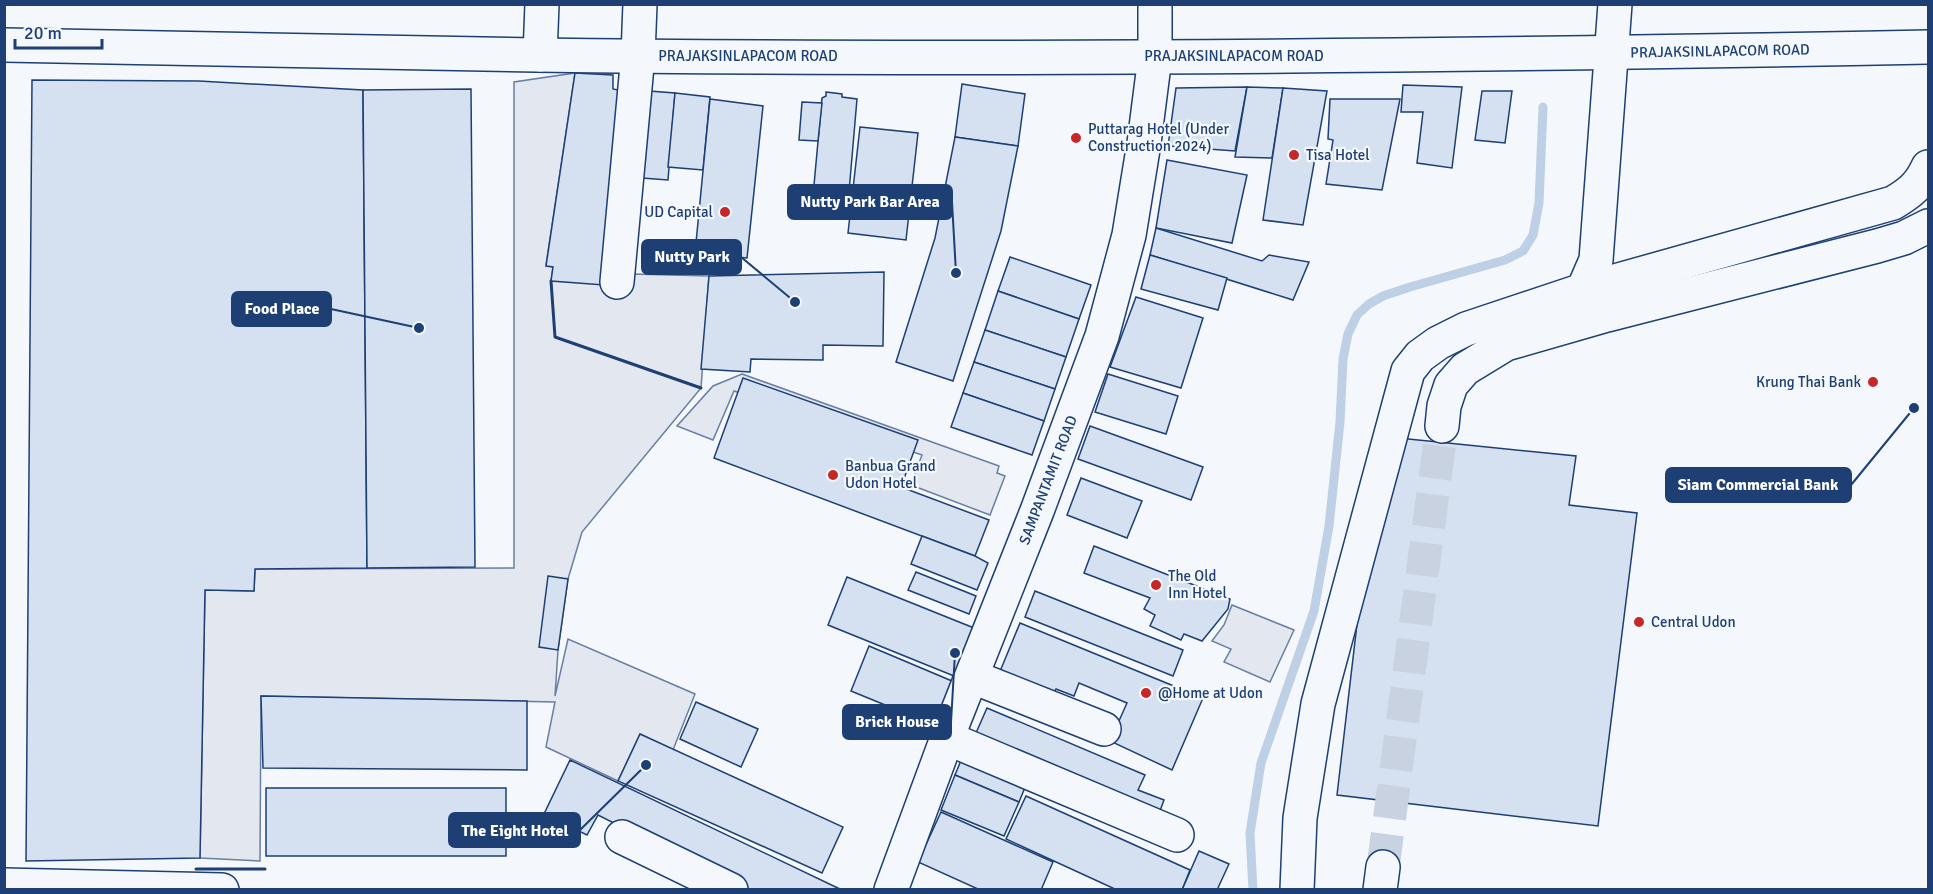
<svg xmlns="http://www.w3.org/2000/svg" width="1933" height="894" font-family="Signika,sans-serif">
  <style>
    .parking { fill: #e3e8f0; stroke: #687fa3; stroke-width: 1.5 }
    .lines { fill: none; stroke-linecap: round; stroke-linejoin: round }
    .stream { stroke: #bed0e5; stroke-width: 9 }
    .building { fill: #d5e0f0; stroke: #1d3f73; stroke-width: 1.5 }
    .minor-tunnel { stroke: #c9d2e0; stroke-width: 33; stroke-dasharray: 33 16; stroke-linecap: butt }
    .minor-casing { stroke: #1d3f73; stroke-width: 36 }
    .minor { stroke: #f4f7fb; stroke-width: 33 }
    .wall { stroke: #1d3f73; stroke-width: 3 }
    .poi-dot { fill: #c62828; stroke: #f4f7fb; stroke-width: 2 }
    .labels { text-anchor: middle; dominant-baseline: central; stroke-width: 4.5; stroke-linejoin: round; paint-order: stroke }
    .street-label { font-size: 15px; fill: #1d3f73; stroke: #f4f7fb }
    .poi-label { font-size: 15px; fill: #1d3f73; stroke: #f4f7fb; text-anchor: start }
    .leader { fill: none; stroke: #1d3f73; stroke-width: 2 }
    .callout-dot { fill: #1d3f73; stroke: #f4f7fb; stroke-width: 2 }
    .callout { fill: #1d3f73; stroke: #1d3f73; stroke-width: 2 }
    .callout-label { font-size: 16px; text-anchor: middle; font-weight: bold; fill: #fff }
  </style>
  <rect width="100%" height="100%" fill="#f4f7fb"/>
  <g class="parking">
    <polygon points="575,73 546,265 553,267 551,281 632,274 709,276 701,388 582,532 568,579 558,650 555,696 568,639 695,694 673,750 640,734 618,781 546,747 555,702 261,696 260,861 200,858 205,590 254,591 255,569 514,568 514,82"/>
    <polygon points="742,374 999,466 997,473 1005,476 990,515 911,485 922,455 734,391 713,440 677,426 713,386"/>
    <polygon points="1232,605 1294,630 1270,682 1224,662 1231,649 1212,641 1224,625"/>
  </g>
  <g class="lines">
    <polyline class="stream" points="1253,890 1250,833 1261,763 1314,611 1329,526 1340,422 1343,359 1348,334 1357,315 1369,304 1383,296 1410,287 1505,260 1523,251 1533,235 1539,203 1543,107"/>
  </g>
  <g class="building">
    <polygon points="575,73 613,75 613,89 623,91 604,285 551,281 553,267 546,266"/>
    <polygon points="32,80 199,81 363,90 367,568 255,569 254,591 205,590 200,858 26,861"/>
    <polygon points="962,84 1025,94 1018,146 955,137"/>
    <polygon points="1403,85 1462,87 1452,168 1417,163 1423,112 1401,112"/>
    <polygon points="1247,87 1235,151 1168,146 1176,88"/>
    <polygon points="1247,87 1283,88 1272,158 1235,157"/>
    <polygon points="1283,88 1327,91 1303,225 1263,220"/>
    <polygon points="471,89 475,567 367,568 363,90"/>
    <polygon points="636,90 675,93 668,180 629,177"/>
    <polygon points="1482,91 1512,91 1505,143 1475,140"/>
    <polygon points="826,92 842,94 842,97 857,99 847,215 822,213 824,186 814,185 822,98 826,96"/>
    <polygon points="675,93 710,97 703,170 668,167"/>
    <polygon points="710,99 763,106 747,258 695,253"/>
    <polygon points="1330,99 1400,99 1382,190 1326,184 1333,140 1328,139"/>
    <polygon points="802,102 822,103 818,141 799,140"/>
    <polygon points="860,127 918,133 906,240 848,233"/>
    <polygon points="955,137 1018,146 1001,231 953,381 896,362 935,238"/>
    <polygon points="1167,160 1247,175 1232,243 1156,228"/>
    <polygon points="1156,228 1262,261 1269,255 1309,262 1293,300 1150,255"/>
    <polygon points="1150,255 1227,278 1218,310 1141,289"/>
    <polygon points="1010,257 1091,285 1079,319 998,291"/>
    <polygon points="884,272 883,346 823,345 823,360 751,359 750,372 701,369 709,276"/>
    <polygon points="998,291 1079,319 1066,357 985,330"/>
    <polygon points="1136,297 1203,318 1181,388 1110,367"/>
    <polygon points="985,330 1066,357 1055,389 974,362"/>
    <polygon points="974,362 1055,389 1044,421 963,393"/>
    <polygon points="1108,374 1178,396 1166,434 1095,412"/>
    <polygon points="743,378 918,440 901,487 989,520 975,556 714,458"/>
    <polygon points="963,393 1044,421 1032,455 951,427"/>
    <polygon points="1090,426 1203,467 1191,500 1078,459"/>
    <polygon points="1379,436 1576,456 1569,505 1637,513 1598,826 1337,795"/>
    <polygon points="1081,478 1142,501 1127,538 1067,515"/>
    <polygon points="922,536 975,556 988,563 977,590 911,564"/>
    <polygon points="1094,546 1230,599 1228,609 1202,641 1184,634 1181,640 1150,626 1155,615 1144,609 1150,598 1084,573"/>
    <polygon points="916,572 976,596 969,614 908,590"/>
    <polygon points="548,576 568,579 558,650 539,647"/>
    <polygon points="847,577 974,628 954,676 828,625"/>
    <polygon points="1035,591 1183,650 1173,676 1025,617"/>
    <polygon points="1020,623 1203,698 1172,770 1110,741 1127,703 1079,683 1074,696 1056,689 1050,703 996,681"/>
    <polygon points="869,646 952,681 934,725 851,691"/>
    <polygon points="261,696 527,701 527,770 263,768"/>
    <polygon points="696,702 758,729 741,767 680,739"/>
    <polygon points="987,708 1145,775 1138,790 1164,800 1157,819 972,742"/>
    <polygon points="640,734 843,827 822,873 618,781"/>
    <polygon points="962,758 1026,785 1019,802 955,775"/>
    <polygon points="570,760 842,890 747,890 598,815 587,835 544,814"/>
    <polygon points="955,775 1019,802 1004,836 941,810"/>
    <rect x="266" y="788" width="240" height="68"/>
    <polygon points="1026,796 1190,870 1182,890 1117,890 1006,839"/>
    <polygon points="941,812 1053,862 1041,890 980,890 918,862"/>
    <polygon points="1199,851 1229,864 1217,890 1182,890"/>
  </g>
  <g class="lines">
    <polyline class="minor-tunnel" points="1383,867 1442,426"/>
    <g class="minor-casing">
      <g id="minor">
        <path d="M4,45C182,48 359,53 536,55C1000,61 1465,56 1928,47"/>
        <polyline points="540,55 542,4"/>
        <polyline points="617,282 638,55 640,4"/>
        <path d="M1583,290L1893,203C1910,193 1920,185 1928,167"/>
        <polyline points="1442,426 1444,406 1451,385 1465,369 1506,344 1607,315 1877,246 1904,238 1928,226"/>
        <polyline points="973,677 1104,729"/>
        <polyline points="947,738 1177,835"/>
        <polyline points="622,837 731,890"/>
        <polyline points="4,885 222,890"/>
        <polyline points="891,890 947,738 1037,511 1102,336 1129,235 1144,143 1155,57 1155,4"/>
        <polyline points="1297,890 1300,818 1318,704 1408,371 1420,356 1438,343 1466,329 1583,290 1596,260 1615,4"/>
        <polyline points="1380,890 1383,867"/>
      </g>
    </g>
    <use href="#minor" class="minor"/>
    <g class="wall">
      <polyline points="551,281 555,337 701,388"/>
      <polyline points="196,869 265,869"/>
    </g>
  </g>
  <g class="poi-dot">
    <circle cx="1076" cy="138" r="6"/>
    <circle cx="1294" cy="155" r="6"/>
    <circle cx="725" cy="212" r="6"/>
    <circle cx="1873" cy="382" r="6"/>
    <circle cx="833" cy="475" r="6"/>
    <circle cx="1156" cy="585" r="6"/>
    <circle cx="1639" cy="622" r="6"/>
    <circle cx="1146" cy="693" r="6"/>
  </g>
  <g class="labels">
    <g class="street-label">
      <text transform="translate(1720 51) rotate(-1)">PRAJAKSINLAPACOM ROAD</text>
      <text x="748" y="56">PRAJAKSINLAPACOM ROAD</text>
      <text x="1234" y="56">PRAJAKSINLAPACOM ROAD</text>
      <text transform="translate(1048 480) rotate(-69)">SAMPANTAMIT ROAD</text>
    </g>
    <g class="poi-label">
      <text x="1088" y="129">Puttarag Hotel (Under<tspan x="1088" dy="17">Construction 2024)</tspan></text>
      <text x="1306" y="155">Tisa Hotel</text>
      <text x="713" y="212" text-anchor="end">UD Capital</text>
      <text x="1861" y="382" text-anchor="end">Krung Thai Bank</text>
      <text x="845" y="466">Banbua Grand<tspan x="845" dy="17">Udon Hotel</tspan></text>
      <text x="1168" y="576">The Old<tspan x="1168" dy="17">Inn Hotel</tspan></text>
      <text x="1651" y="622">Central Udon</text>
      <text x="1158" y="693">@Home at Udon</text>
    </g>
  </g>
  <path class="leader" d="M956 273L952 202M795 302L741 257M419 328L331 309M1914 408L1851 485M955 653L951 722M646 765L580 830"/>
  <g class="callout-dot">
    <circle cx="956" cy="273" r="6"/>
    <circle cx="795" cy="302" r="6"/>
    <circle cx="419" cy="328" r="6"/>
    <circle cx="1914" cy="408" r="6"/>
    <circle cx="955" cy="653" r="6"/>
    <circle cx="646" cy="765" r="6"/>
  </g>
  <g class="callout">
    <rect x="788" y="185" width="164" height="34" rx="6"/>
    <rect x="642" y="240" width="99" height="34" rx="6"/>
    <rect x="232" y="292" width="99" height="34" rx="6"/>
    <rect x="1666" y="468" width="185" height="34" rx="6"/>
    <rect x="843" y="705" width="108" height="34" rx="6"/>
    <rect x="449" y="813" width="131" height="34" rx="6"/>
  </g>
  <g class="callout-label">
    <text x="870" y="207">Nutty Park Bar Area</text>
    <text x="692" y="262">Nutty Park</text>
    <text x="282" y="314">Food Place</text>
    <text x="1758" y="490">Siam Commercial Bank</text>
    <text x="897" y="727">Brick House</text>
    <text x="515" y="836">The Eight Hotel</text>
  </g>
  <rect width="1933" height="894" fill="none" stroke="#1d3f73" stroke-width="12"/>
  <path d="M15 39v9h87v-9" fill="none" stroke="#1d3f73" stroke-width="3"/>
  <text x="24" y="39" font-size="18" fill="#1d3f73" stroke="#f4f7fb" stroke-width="4.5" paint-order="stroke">20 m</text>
</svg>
